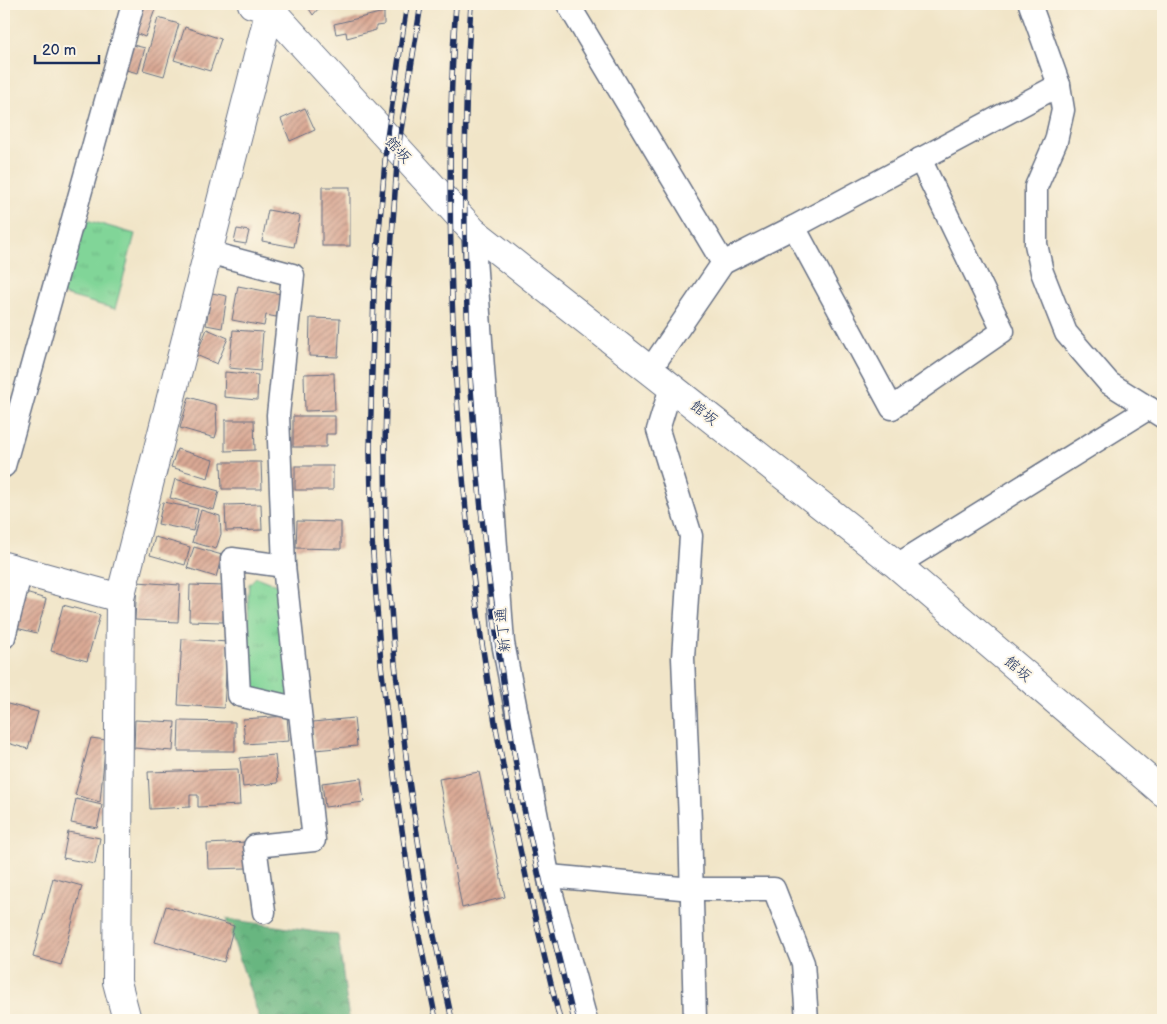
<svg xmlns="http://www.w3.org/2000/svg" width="1167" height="1024" font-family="'Balsamiq Sans','Klee One',sans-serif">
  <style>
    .grass { fill: url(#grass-tufts); stroke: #4e827b }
    .forest { fill: url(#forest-crowns); stroke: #42726f }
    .building { fill: url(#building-hatch) }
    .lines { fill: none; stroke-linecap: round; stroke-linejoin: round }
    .minor-casing { stroke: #666f83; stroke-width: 25 }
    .tertiary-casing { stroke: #666f83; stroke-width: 30 }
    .secondary-casing { stroke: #666f83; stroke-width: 30 }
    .minor { stroke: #fff; stroke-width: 22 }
    .tertiary { stroke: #fff; stroke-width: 28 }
    .secondary { stroke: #fff; stroke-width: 28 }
    .rail-casing { stroke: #1b2f5e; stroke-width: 5.5 }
    .rail { stroke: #fcf5e5; stroke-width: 4; stroke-dasharray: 11; stroke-linecap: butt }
    .labels { text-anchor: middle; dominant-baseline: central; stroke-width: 4; stroke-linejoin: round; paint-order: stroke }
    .street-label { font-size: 15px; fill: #1b2f5e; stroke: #fcf5e5 }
  </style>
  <defs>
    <pattern id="grass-tufts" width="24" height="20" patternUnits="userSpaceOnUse" patternTransform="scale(1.25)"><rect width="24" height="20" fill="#81d598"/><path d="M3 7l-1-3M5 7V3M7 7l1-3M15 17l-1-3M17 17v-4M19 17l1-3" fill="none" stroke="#6fb785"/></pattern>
    <pattern id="forest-crowns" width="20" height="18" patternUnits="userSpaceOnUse" patternTransform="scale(1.25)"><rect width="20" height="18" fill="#68b680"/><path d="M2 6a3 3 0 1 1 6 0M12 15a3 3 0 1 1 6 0" fill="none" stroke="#55946c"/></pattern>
    <pattern id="building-hatch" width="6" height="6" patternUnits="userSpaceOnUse" patternTransform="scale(1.25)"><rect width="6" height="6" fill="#daa994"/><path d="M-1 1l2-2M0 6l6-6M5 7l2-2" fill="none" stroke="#b08a7c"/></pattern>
  </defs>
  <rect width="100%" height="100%" fill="#fcf5e5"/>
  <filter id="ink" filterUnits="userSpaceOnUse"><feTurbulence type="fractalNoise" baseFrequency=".02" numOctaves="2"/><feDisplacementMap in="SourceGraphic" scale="10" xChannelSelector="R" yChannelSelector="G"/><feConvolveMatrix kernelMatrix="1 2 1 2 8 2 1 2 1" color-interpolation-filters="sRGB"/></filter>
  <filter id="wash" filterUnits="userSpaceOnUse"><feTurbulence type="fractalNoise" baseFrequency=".0096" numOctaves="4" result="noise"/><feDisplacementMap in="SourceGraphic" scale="20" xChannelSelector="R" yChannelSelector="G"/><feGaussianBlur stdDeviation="1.12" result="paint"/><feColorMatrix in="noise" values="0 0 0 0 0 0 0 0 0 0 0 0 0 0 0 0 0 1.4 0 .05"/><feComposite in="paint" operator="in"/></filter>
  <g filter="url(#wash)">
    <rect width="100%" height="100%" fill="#f1e5c8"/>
    <g class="grass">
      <polygon points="80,218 135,234 115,309 58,293"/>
      <polygon points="256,577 279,586 293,699 247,688 249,642 248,595 249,584"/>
    </g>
    <polygon class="forest" points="226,919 338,935 349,1020 260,1020"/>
    <g id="blocks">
      <g class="building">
        <polygon points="138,4 157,4 145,37 128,30"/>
        <polygon points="306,4 330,4 331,7 318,9 313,15"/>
        <polygon points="384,12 384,25 376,26 376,30 347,38 346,32 336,34 334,24"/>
        <polygon points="158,18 179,24 164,76 143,70"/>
        <polygon points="185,27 221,39 210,71 174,60"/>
        <polygon points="125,43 145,48 138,73 118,68"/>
        <polygon points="305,108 315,130 290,141 281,119"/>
        <rect x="322" y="187" width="28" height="59"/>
        <polygon points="268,210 300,216 294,247 262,241"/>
        <polygon points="237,229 249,231 246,244 234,242"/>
        <polygon points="238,286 281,294 276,317 266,315 264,326 232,320"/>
        <polygon points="212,293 227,296 222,328 206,325"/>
        <polygon points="310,318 340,319 338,357 309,356"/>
        <polygon points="207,329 228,338 217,364 196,355"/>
        <polygon points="233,330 263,332 260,371 229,368"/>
        <polygon points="225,372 258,375 257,400 224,397"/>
        <polygon points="334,373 335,410 305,411 304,374"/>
        <polygon points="189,397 216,405 217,431 215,438 180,428"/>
        <polygon points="293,416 335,416 335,434 326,434 326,447 293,447"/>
        <polygon points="225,420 254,420 255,450 225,451"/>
        <polygon points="177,449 213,460 208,478 171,467"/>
        <polygon points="221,462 261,462 262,489 222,489"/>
        <rect x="295" y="466" width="38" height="24"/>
        <polygon points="175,479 219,491 214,510 170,498"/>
        <polygon points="163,502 198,509 193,531 158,524"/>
        <polygon points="261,504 262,530 226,531 225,505"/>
        <polygon points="201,510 220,516 221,534 216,549 192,542"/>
        <polygon points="297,521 341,522 341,549 296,548"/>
        <polygon points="155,537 190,547 185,565 150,555"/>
        <polygon points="194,547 222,555 216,577 187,568"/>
        <polygon points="137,582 180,585 178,622 135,620"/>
        <polygon points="190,585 225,586 223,622 189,621"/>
        <polygon points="22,592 46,599 37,633 12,627"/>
        <polygon points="63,605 100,615 87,661 51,651"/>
        <polygon points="182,639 228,642 224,708 178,705"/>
        <polygon points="4,703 38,712 28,749 4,742"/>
        <polygon points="287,716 289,741 245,744 243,719"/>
        <polygon points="354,718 357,746 315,750 313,722"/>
        <polygon points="135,720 175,722 173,751 134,748"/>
        <polygon points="179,721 235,722 235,751 178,751"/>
        <polygon points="91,738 106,740 100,802 75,795"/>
        <polygon points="275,755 278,783 243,787 240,758"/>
        <polygon points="238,769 240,805 198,807 198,795 190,795 190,807 150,809 148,772"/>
        <polygon points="479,772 505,897 462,908 439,779"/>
        <polygon points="361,778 364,802 325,807 322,783"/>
        <polygon points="76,799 102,805 97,828 71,823"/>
        <polygon points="68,832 100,838 95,864 63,858"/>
        <polygon points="247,842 247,868 208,869 207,844"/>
        <polygon points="53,878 82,886 61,965 33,957"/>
        <polygon points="166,906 234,926 224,962 155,942"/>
      </g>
    </g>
  </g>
  <g filter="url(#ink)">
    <use href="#blocks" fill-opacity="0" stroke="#666f83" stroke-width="1"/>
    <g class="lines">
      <g class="minor-casing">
        <g id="minor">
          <polyline points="568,4 723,263"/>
          <polyline points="1030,4 1059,85 1063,110 1056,141 1036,187 1036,244 1042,272 1066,333 1109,383 1163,417"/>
          <polyline points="794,227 892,408 1003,331 920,159"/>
          <polyline points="473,231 503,643 552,895 586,1020"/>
          <polyline points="208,252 293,275 278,415 284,566 314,840 255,846 264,912"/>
          <polyline points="650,370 723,263 794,227 1059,85"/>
          <polyline points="671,387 658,430 691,536 683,658 690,821 695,1020"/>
          <polyline points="4,466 133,4"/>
          <polyline points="897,565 1149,408"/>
          <polyline points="284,566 232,559 239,695 299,709"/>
          <polyline points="4,637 21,571"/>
          <polyline points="549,876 692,889 774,889 803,963 807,1020"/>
        </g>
      </g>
      <g class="tertiary-casing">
        <g id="tertiary">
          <polyline points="4,566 120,598"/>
          <polyline points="127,1020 117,982 120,598 270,9 252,4"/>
        </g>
      </g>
      <g class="secondary-casing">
        <polyline id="secondary" points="272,4 270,9 473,231 897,565 1163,792"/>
      </g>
      <use href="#minor" class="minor"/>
      <use href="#tertiary" class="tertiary"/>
      <use href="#secondary" class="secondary"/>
      <g class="rail-casing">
        <g id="rail">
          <polyline points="407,4 387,138 374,290 370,451 372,540 381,664 395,783 414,911 436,1020"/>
          <polyline points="421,4 398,149 388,294 385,450 386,537 395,664 409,781 429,912 452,1020"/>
          <path d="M456,4C449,102 449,199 452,297C457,426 467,555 488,682C507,796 532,909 560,1020"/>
          <path d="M471,4C457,218 467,434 498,647C506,699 513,752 523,804C538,877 557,949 574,1020"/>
        </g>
      </g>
      <use href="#rail" class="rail"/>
    </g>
  </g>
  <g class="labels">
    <g class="street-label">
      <text transform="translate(398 150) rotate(47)">館坂</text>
      <text transform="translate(704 413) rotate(38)">館坂</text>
      <text transform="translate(503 630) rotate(-96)">新丁通</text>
      <text transform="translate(1018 669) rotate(40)">館坂</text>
    </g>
  </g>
  <rect width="1167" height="1024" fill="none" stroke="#fcf5e5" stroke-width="20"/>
  <path d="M35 55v8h64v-8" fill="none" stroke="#1b2f5e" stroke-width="2.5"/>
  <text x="42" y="55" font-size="15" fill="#1b2f5e" stroke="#fcf5e5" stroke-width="4" paint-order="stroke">20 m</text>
</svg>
